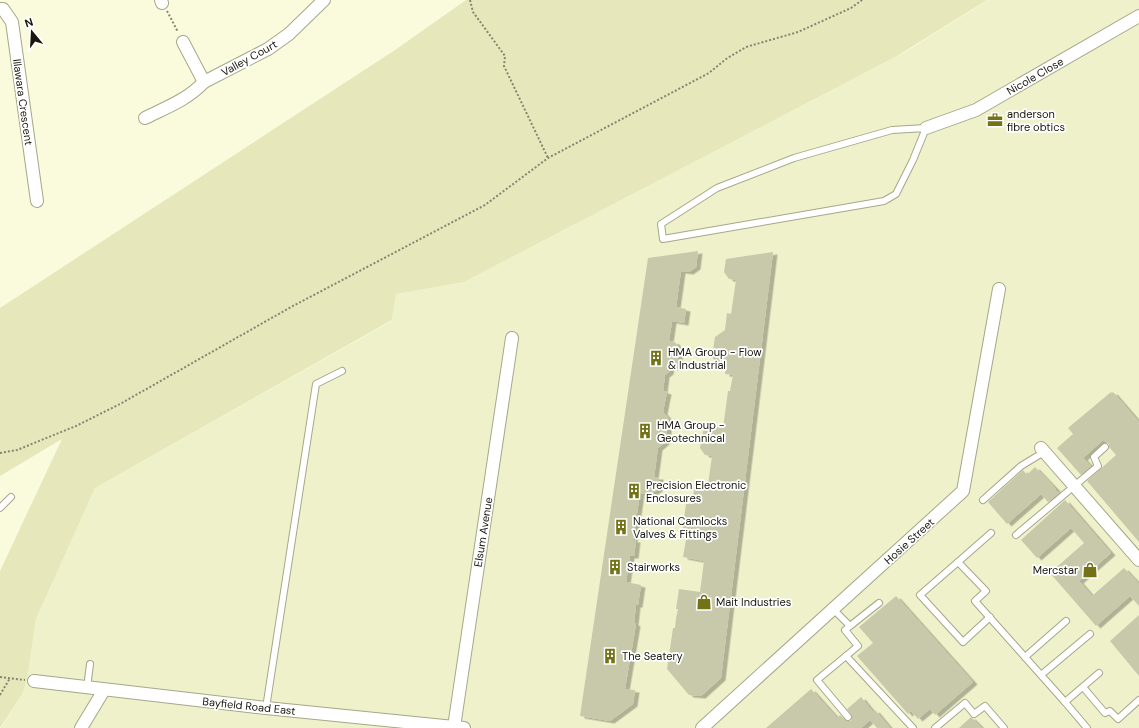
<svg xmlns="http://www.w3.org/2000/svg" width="1139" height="728" font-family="'DM Sans',sans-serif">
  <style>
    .built { fill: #eff1ca }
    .green { fill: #e6e8bb }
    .building { fill: #c8c9ab; filter: url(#shadow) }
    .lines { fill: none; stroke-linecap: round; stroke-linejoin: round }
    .lane-casing { stroke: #a6a78a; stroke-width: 8 }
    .street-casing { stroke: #a6a78a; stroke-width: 14 }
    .path { stroke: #858571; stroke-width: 2; stroke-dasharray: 2 2; stroke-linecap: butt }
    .lane { stroke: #fff; stroke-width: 6 }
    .street { stroke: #fff; stroke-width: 12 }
    .labels { text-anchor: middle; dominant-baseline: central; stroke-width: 3.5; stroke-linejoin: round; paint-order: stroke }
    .street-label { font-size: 11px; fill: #17170d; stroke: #fff }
    .poi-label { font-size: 11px; fill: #17170d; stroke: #fff; text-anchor: start }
  </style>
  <defs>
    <filter id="shadow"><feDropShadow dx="4.5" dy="2.5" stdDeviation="0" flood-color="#0004"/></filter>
  </defs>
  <rect width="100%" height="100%" fill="#fafbdc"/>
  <polygon class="built" points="988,0 1139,0 1139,728 1,728 23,693 28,673 36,619 95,488 392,321 396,294 464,282 905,52"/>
  <polygon class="green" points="466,0 987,0 897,56 464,282 396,294 392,320 95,488 36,619 28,673 23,693 0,728 0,571 62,439 0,476 0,308 395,50"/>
  <g class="building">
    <polygon points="698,251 696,267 689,272 681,271 676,307 686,309 684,323 672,321 669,341 675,342 679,349 677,368 670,367 669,372 665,375 663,391 667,392 663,412 669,419 665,442 658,448 654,477 659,477 658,489 651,494 640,493 633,540 636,540 634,556 630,556 626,582 641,585 638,605 636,605 634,623 636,624 625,689 635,690 633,704 610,721 580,716 648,258"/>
    <polygon points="773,252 721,678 701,696 689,695 667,669 673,628 675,628 676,618 678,609 676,609 679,589 700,592 704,561 683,557 687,534 682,534 686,504 692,504 695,483 708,485 712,456 705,455 700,448 703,431 710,426 723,428 728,391 730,391 733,375 725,374 726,365 717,363 712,357 715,337 725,330 727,313 731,314 736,280 729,279 724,272 726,259"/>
    <polygon points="1111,392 1112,393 1113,392 1139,422 1139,542 1087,481 1116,455 1109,447 1109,444 1103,440 1083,458 1091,466 1081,475 1057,448 1073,434 1068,428"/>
    <polygon points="1035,467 1056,489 1055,490 1059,493 1048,502 1041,494 1007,524 988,502 1023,470 1027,475"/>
    <polygon points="1065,500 1111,553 1079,581 1092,596 1124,568 1139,584 1139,606 1130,596 1096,626 1050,573 1084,543 1071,528 1037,558 1021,540"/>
    <polygon points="896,596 973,682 935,715 930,709 918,719 911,711 908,714 857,656 873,643 859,627"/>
    <polygon points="1139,615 1139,676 1110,641"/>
    <polygon points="811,689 837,718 840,715 846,721 851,721 852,716 847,709 861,697 873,712 875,710 890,728 877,728 870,720 861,728 766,728"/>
    <polygon points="971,717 982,728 959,728"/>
  </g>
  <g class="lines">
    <g class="lane-casing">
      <g id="lane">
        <polygon points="926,128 913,160 896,194 884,201 663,239 661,224 717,188 794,158 892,130"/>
        <polyline points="983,500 1021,466 1044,452"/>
        <polyline points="0,508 11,497"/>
        <polyline points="991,533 958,562 986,591 975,601 1065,702"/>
        <polyline points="1016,535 1098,466 1094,457 1105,447"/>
        <polyline points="958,562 920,595 963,642 990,617"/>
        <polyline points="833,609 850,626 845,630 858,646 817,680 848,717"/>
        <polyline points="850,626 879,603"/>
        <polyline points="846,656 913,728"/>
        <polyline points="1025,657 1066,621"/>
        <polyline points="1041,675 1090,634"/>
        <polyline points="1083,687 1105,713 1110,711 1118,719 1139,700"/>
        <polyline points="87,688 90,664"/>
        <polyline points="266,708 316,384 342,371"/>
        <polyline points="935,728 965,703 974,714 985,706 1004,728"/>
        <polyline points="1087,728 1065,702 1099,673"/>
      </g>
    </g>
    <g class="street-casing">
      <g id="street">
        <polyline points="161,0 162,3"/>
        <polyline points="0,9 3,9 12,22 37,201"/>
        <polyline points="183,42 204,82 268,49 289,34 324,0"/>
        <path d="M145,118C167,107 187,100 204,82"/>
        <polyline points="926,128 976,110 1139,16"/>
        <polyline points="1041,448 1139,560"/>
        <polyline points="34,681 266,708 464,728"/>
        <polyline points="454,727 512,338"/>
        <polyline points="81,728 104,690"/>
        <polyline points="702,728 963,491 999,289"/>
      </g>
    </g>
    <g class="path">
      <polyline points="470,0 473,12 505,56 504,66 548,158"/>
      <polyline points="167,11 178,32"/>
      <polyline points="0,453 17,450 76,426 120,404 291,307 485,205 548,158 709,73 726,59 746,47 798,32 851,8 862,0"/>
      <polyline points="0,677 25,680"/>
      <polyline points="0,695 10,678"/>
    </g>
    <use href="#lane" class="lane"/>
    <use href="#street" class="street"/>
  </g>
  <defs>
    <g id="office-bare" transform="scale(1.2)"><path d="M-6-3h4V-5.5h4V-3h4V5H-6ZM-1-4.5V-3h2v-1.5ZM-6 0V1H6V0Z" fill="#737217" stroke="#fff" stroke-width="2.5" paint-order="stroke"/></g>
    <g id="building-bare" transform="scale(1.2)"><path d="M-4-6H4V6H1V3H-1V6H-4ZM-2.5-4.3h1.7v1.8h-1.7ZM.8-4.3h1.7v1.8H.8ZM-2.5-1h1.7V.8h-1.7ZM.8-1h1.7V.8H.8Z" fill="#737217" stroke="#fff" stroke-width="2.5" paint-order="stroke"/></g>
    <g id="shop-bare" transform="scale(1.2)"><path d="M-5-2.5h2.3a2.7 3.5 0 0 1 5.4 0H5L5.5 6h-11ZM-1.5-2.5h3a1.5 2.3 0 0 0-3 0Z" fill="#737217" stroke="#fff" stroke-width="2.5" paint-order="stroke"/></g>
  </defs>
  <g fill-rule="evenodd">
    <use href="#office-bare" x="995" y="120"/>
    <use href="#building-bare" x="656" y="358"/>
    <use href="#building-bare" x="645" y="431"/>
    <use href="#building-bare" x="634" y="491"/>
    <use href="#building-bare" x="621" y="527"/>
    <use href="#building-bare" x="615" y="567"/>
    <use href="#shop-bare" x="1090" y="570"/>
    <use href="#shop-bare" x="704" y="602"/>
    <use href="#building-bare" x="610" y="656"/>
  </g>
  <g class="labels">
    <g class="street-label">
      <text transform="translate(249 58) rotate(-29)">Valley Court</text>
      <text transform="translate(1035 76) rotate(-30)">Nicole Close</text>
      <text transform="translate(23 102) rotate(82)">Illawara Crescent</text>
      <text transform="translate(483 532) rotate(-81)">Elsum Avenue</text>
      <text transform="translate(909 541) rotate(-42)">Hosie Street</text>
      <text transform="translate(249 706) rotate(6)">Bayfield Road East</text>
    </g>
    <g class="poi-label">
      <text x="1007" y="114">anderson<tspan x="1007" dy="13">fibre obtics</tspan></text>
      <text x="668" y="352">HMA Group - Flow<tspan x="668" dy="13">&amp; Industrial</tspan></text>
      <text x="657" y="425">HMA Group -<tspan x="657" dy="13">Geotechnical</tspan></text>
      <text x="646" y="485">Precision Electronic<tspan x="646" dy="13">Enclosures</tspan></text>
      <text x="633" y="521">National Camlocks<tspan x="633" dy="13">Valves &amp; Fittings</tspan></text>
      <text x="627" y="567">Stairworks</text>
      <text x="1078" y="570" text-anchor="end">Mercstar</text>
      <text x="716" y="602">Mait Industries</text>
      <text x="622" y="656">The Seatery</text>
    </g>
  </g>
  <g transform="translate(32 32) rotate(342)" stroke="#ffffff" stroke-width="3" paint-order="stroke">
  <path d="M0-3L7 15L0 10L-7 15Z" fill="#17170d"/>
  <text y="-6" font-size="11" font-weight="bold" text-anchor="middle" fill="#17170d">N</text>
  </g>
</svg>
